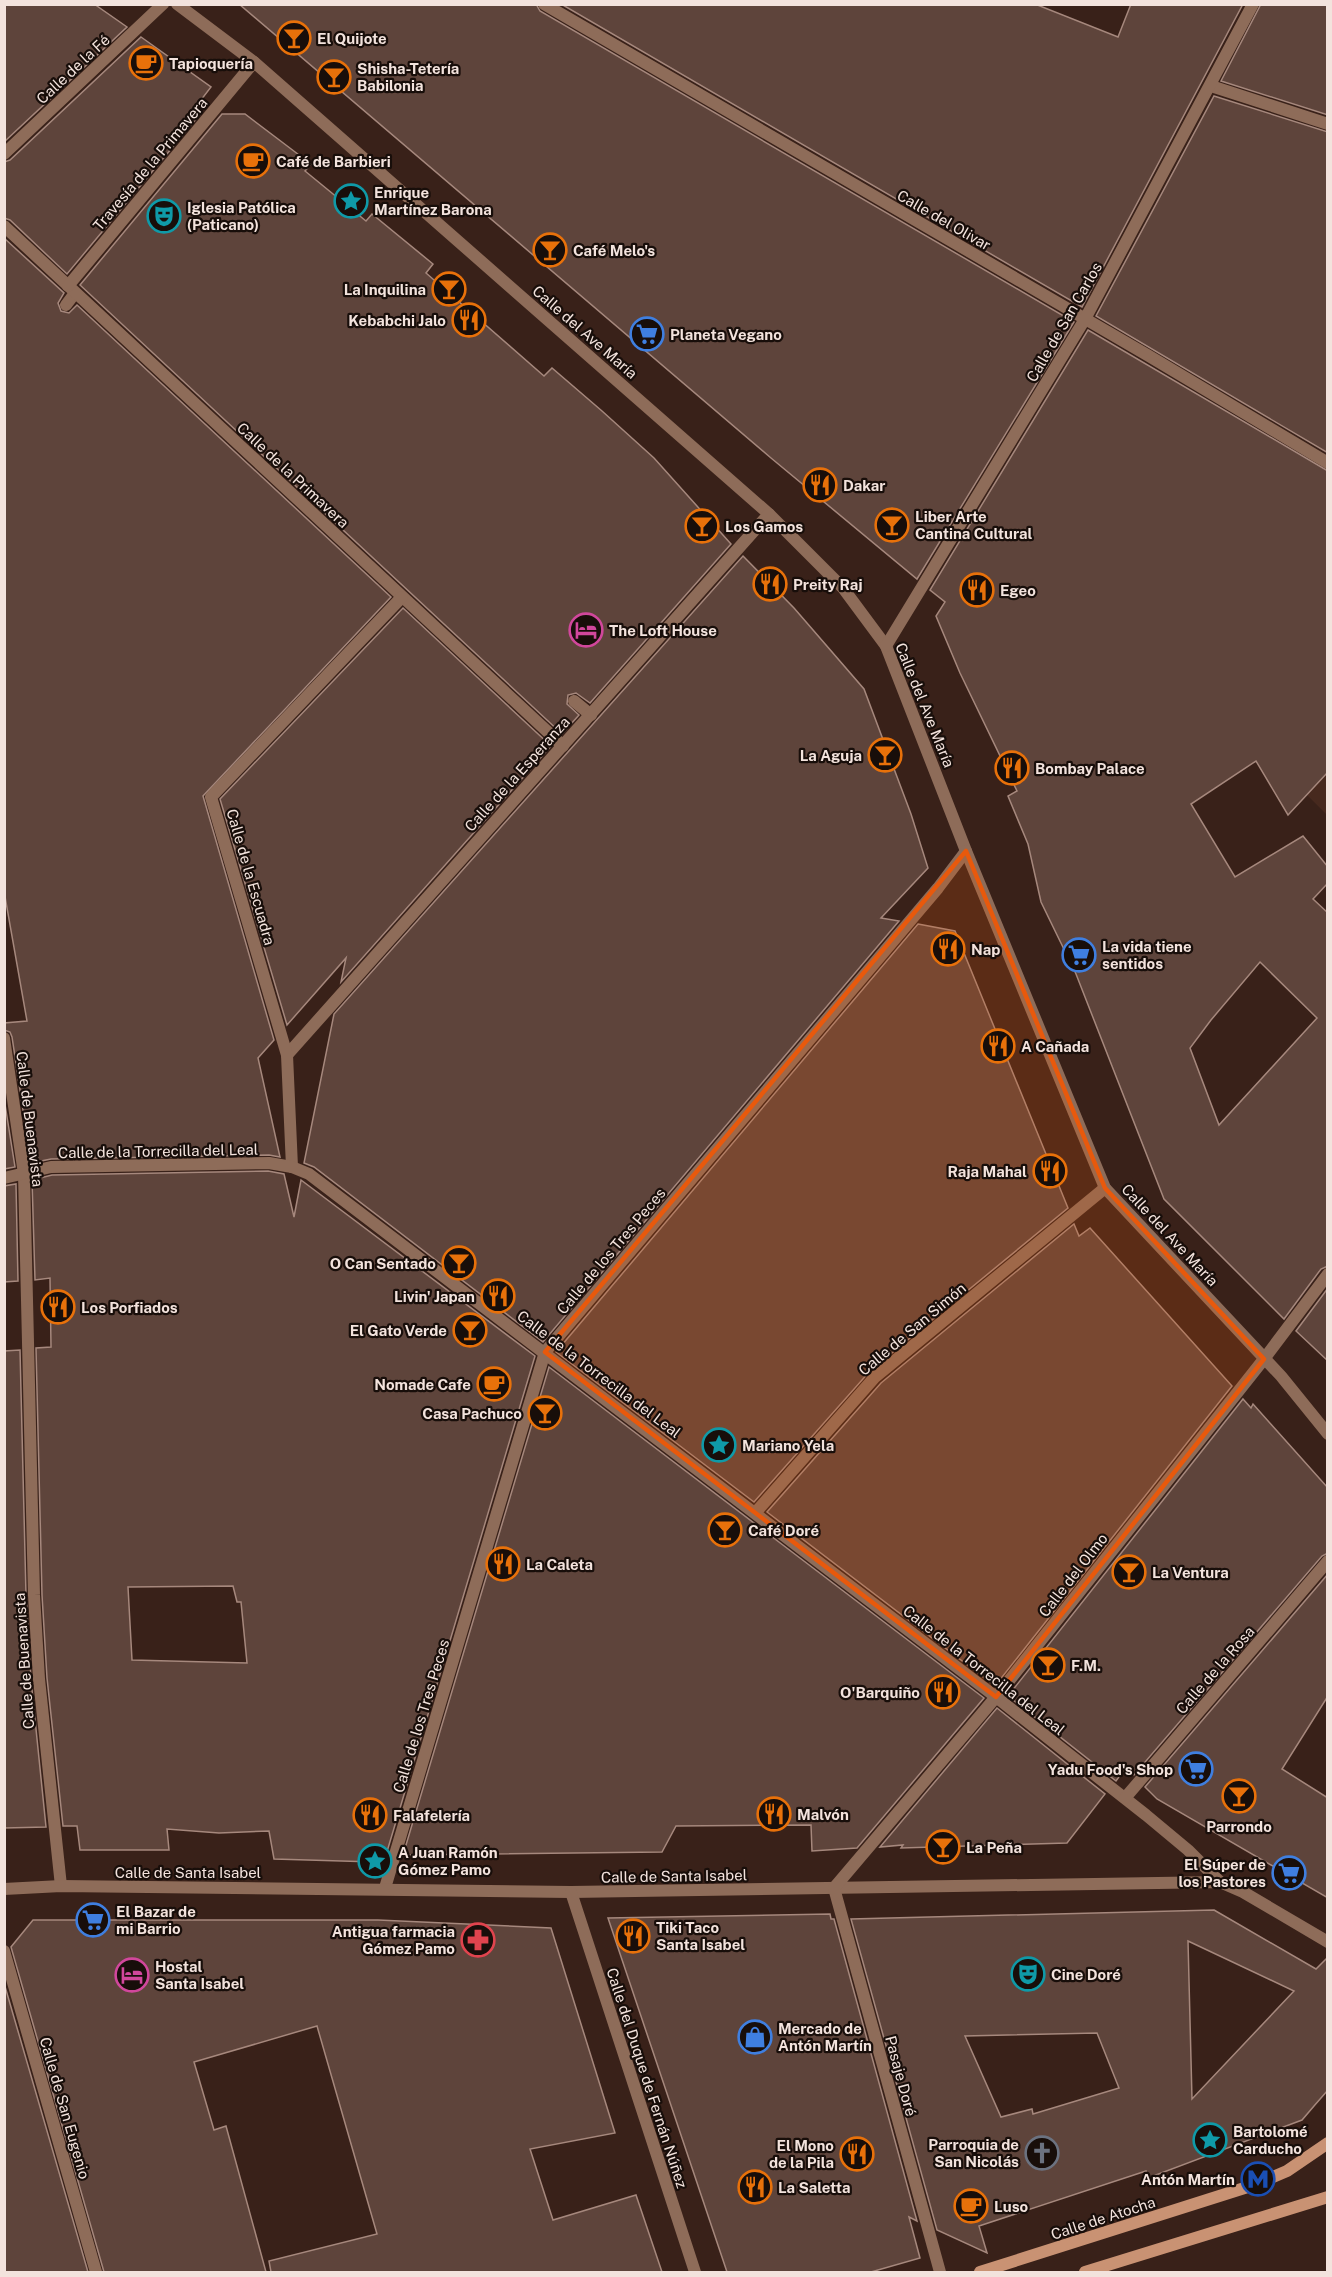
<svg xmlns="http://www.w3.org/2000/svg" width="1332" height="2277" font-family="'Public Sans',sans-serif">
  <style>
    .built { fill: #47291e }
    .building { fill: #5e443b; stroke: #a6887d; stroke-width: 1.5; fill-rule: evenodd }
    .lines { fill: none; stroke-linecap: round; stroke-linejoin: round }
    .lane { stroke: #8e6c59; stroke-width: 12 }
    .street { stroke: #8e6c59; stroke-width: 12 }
    .secondary { stroke: #c99273; stroke-width: 12 }
    .marked { fill: #e8590c; fill-opacity: 0.2; stroke: #e8590c; stroke-width: 4.5; stroke-linejoin: round }
    .labels { text-anchor: middle; dominant-baseline: central; stroke-width: 4.5; stroke-linejoin: round; paint-order: stroke }
    .poi-label { font-size: 15px; font-weight: bold; fill: #f3e3dd; stroke: #180e0a; text-anchor: start }
    .street-label { font-size: 15px; fill: #f3e3dd; stroke: #180e0a }
  </style>
  <rect width="100%" height="100%" fill="#392119"/>
  <polygon class="built" points="1327,772 1327,815 1306,794"/>
  <g class="building">
    <polygon points="4,4 94,4 127,27 4,142"/>
    <polygon points="239,4 536,4 540,11 1074,322 917,579 771,458"/>
    <polygon points="561,4 1035,4 1118,37 1131,4 1243,4 1082,307"/>
    <polygon points="1261,4 1328,4 1328,115 1221,81"/>
    <polygon points="141,37 211,87 191,113 201,113 67,274 10,220 4,218 4,162 10,160"/>
    <polygon points="1214,96 1328,132 1328,453 1096,316"/>
    <polygon points="222,114 245,114 311,164 305,171 366,221 372,214 433,264 426,273 544,376 552,368 602,411 654,458 731,544 590,703 576,693 568,695 567,704 579,715 562,734 80,285"/>
    <polygon points="4,238 64,293 58,303 61,311 69,313 77,305 391,597 203,796 274,1040 258,1058 280,1157 269,1155 51,1159 31,1163 12,1037 10,1032 4,1030 4,1023 27,1021 4,891"/>
    <path d="M1088,330L1328,471V772L1288,815L1256,761L1191,804L1235,877L1303,836L1328,867V883L1313,899L1328,913V1266L1321,1269L1284,1319L1164,1199L1076,974L1041,902L1028,844L1008,796L1017,791L960,673L936,616L945,602L930,590ZM1260,962L1317,1018L1219,1125L1190,1048L1211,1020Z"/>
    <polygon points="743,556 794,608 864,689 911,814 928,868 881,918 899,921 543,1342 314,1167 304,1163 334,1014"/>
    <polygon points="403,608 551,746 341,982 346,958 287,1025 220,799"/>
    <polygon points="918,924 955,931 1068,1208 870,1371 754,1502 556,1352"/>
    <polygon points="4,1098 15,1167 4,1169"/>
    <path d="M268,1171L284,1174L294,1217L301,1180L535,1356L386,1855H380L375,1862L274,1859L269,1831L219,1833L167,1829L169,1850H80L77,1826H63L47,1678L42,1595L36,1348L51,1347L50,1278L35,1280L32,1180L52,1175ZM233,1586L237,1602H241L247,1663L132,1660L128,1587Z"/>
    <polygon points="16,1184 18,1281 4,1282 4,1186"/>
    <polygon points="1074,1224 1079,1236 1090,1228 1232,1386 995,1686 767,1512 881,1383"/>
    <polygon points="1328,1288 1328,1361 1296,1331"/>
    <polygon points="20,1350 26,1595 31,1680 46,1827 4,1828 4,1351"/>
    <polygon points="549,1367 984,1698 857,1848 812,1851 811,1825 676,1826 662,1852 403,1855"/>
    <polygon points="1243,1399 1251,1408 1253,1404 1328,1488 1328,1553 1322,1556 1134,1775 1126,1767 1116,1781 1008,1696"/>
    <polygon points="1328,1574 1328,1696 1282,1769 1328,1798 1328,1898 1157,1799 1145,1787"/>
    <polygon points="997,1708 1105,1794 1067,1843 901,1848 903,1845 880,1847"/>
    <path d="M1214,1910L1316,1969L1328,1957V2090L1314,2106L1302,2120L1148,2178L1146,2171L979,2226L987,2253L937,2230L851,1919ZM1188,1941L1294,1991L1192,2099ZM1097,2033L1119,2088L1033,2114L1032,2109L1001,2117L965,2036Z"/>
    <polygon points="830,1914 831,1919 834,1919 917,2221 909,2217 920,2258 871,2272 727,2272 608,1918"/>
    <polygon points="33,1920 378,1920 551,1928 615,2133 530,2149 553,2220 636,2195 662,2272 271,2272 269,2261 377,2234 317,2026 194,2062 214,2130 226,2126 266,2272 104,2272 11,1947"/>
    <polygon points="4,1983 88,2272 4,2272"/>
  </g>
  <g class="lines">
    <g class="lane">
      <polyline points="66,305 75,293"/>
      <polyline points="574,701 591,715"/>
    </g>
    <g class="street">
      <polyline points="177,4 254,62 769,514 843,588 886,646 966,851 1105,1188 1281,1376 1328,1434"/>
      <polyline points="544,4 1149,356 1328,463"/>
      <polyline points="1211,86 1328,124"/>
      <polyline points="4,154 163,4"/>
      <polyline points="4,226 563,746"/>
      <polyline points="68,286 254,62"/>
      <polyline points="886,646 1085,319 1253,4"/>
      <polyline points="4,1038 24,1174 34,1595 39,1679 61,1886"/>
      <polyline points="287,1055 769,514"/>
      <polyline points="292,1167 287,1055 211,797 402,597"/>
      <polyline points="4,1178 51,1167 269,1163 292,1167 309,1174 996,1697 1146,1815 1188,1850 1220,1882"/>
      <polyline points="756,1512 875,1377 1105,1188"/>
      <polyline points="1125,1798 1328,1561"/>
      <polyline points="385,1888 545,1352 938,888 966,851"/>
      <polyline points="4,1889 61,1886 571,1892 1220,1882 1243,1892 1328,1942"/>
      <polyline points="571,1892 695,2272"/>
      <polyline points="4,1951 96,2272"/>
      <polyline points="940,2272 834,1888 996,1697 1264,1359 1328,1274"/>
    </g>
    <g class="secondary">
      <polyline points="980,2272 1254,2185 1287,2171 1328,2143"/>
      <polyline points="1085,2272 1328,2197"/>
    </g>
  </g>
  <path class="marked" d="M966,851L1105,1188L1264,1359L996,1697L545,1352Z"/>
  <defs>
    <g id="bar-ring" transform="scale(1.725)"><circle r="9.5" fill="#180e0a" stroke="#e8710a" stroke-width="1.5"/><path d="M-6-5H6L.8 .8V4.5H3.5V6h-7V4.5H-.8V.8Z" fill="#e8710a"/></g>
    <g id="cafe-ring" transform="scale(1.725)"><circle r="9.5" fill="#180e0a" stroke="#e8710a" stroke-width="1.5"/><path d="M-5.5-4.5H6V0H3Q3 3.5 0 3.5H-2.5Q-5.5 3.5-5.5 0ZM3-3.2v2h1.7v-2ZM-6 4.5H4V6H-6Z" fill="#e8710a"/></g>
    <g id="sight-ring" transform="scale(1.725)"><circle r="9.5" fill="#180e0a" stroke="#0f9aa8" stroke-width="1.5"/><path d="M0-6L1.8-2.2L6-1.7L2.9 1.2L3.7 5.4L0 3.3L-3.7 5.4L-2.9 1.2L-6-1.7L-1.8-2.2Z" fill="#0f9aa8"/></g>
    <g id="theatre-ring" transform="scale(1.725)"><circle r="9.5" fill="#180e0a" stroke="#0f9aa8" stroke-width="1.5"/><path d="M-5-5.5Q0-4 5-5.5V0Q5 5 0 6Q-5 5-5 0ZM-3.3-2.5H-1v1.5H-3.3ZM1-2.5H3.3v1.5H1ZM-2.8 1Q0 5.5 2.8 1Z" fill="#0f9aa8"/></g>
    <g id="restaurant-ring" transform="scale(1.725)"><circle r="9.5" fill="#180e0a" stroke="#e8710a" stroke-width="1.5"/><path d="M-5-6h1v4h1v-4h1v4h1v-4h1v5L-1.5 .5V6h-2V.5L-5-1ZM5-6V6H3V1.5H1.5Q1.5-4 5-6Z" fill="#e8710a"/></g>
    <g id="supermarket-ring" transform="scale(1.725)"><circle r="9.5" fill="#180e0a" stroke="#3f7fe0" stroke-width="1.5"/><path d="M-6-5.5h2.5l.6 2H6L4.5 2H-2.5L-4.4-4H-6ZM-1.5 3.2a1.3 1.3 0 1 0 .1 0ZM3 3.2a1.3 1.3 0 1 0 .1 0Z" fill="#3f7fe0"/></g>
    <g id="hotel-ring" transform="scale(1.725)"><circle r="9.5" fill="#180e0a" stroke="#d1479c" stroke-width="1.5"/><path d="M-6-4.5h1.5V1H6V5H4.5V3h-9V5H-6ZM-4 0a1.8 1.8 0 1 1 3.6 0ZM.5 0V-2.5h3Q6-2.5 6 0Z" fill="#d1479c"/></g>
    <g id="pharmacy-ring" transform="scale(1.725)"><circle r="9.5" fill="#180e0a" stroke="#e0444e" stroke-width="1.5"/><path d="M-2-6h4v4h4v4h-4v4h-4v-4h-4v-4h4Z" fill="#e0444e"/></g>
    <g id="shop-ring" transform="scale(1.725)"><circle r="9.5" fill="#180e0a" stroke="#3f7fe0" stroke-width="1.5"/><path d="M-5-2.5h2.3a2.7 3.5 0 0 1 5.4 0H5L5.5 6h-11ZM-1.5-2.5h3a1.5 2.3 0 0 0-3 0Z" fill="#3f7fe0"/></g>
    <g id="church-ring" transform="scale(1.725)"><circle r="9.5" fill="#180e0a" stroke="#6b7280" stroke-width="1.5"/><path d="M-1.2-6h2.4v3.5h3.3v2.4h-3.3V6h-2.4V-.1h-3.3v-2.4h3.3Z" fill="#6b7280"/></g>
    <g id="metro-ring" transform="scale(1.725)"><circle r="9.5" fill="#180e0a" stroke="#1a4fb4" stroke-width="1.5"/><path d="M-5.5 5V-5H-3L0 0L3-5H5.5V5H3V-.5L0 4L-3-.5V5Z" fill="#1a4fb4"/></g>
  </defs>
  <g fill-rule="evenodd">
    <use href="#bar-ring" x="294" y="38"/>
    <use href="#cafe-ring" x="146" y="63"/>
    <use href="#bar-ring" x="334" y="77"/>
    <use href="#cafe-ring" x="253" y="161"/>
    <use href="#sight-ring" x="351" y="201"/>
    <use href="#theatre-ring" x="164" y="216"/>
    <use href="#bar-ring" x="550" y="250"/>
    <use href="#bar-ring" x="449" y="289"/>
    <use href="#restaurant-ring" x="469" y="320"/>
    <use href="#supermarket-ring" x="647" y="334"/>
    <use href="#restaurant-ring" x="820" y="485"/>
    <use href="#bar-ring" x="892" y="525"/>
    <use href="#bar-ring" x="702" y="526"/>
    <use href="#restaurant-ring" x="770" y="584"/>
    <use href="#restaurant-ring" x="977" y="590"/>
    <use href="#hotel-ring" x="586" y="630"/>
    <use href="#bar-ring" x="885" y="755"/>
    <use href="#restaurant-ring" x="1012" y="768"/>
    <use href="#restaurant-ring" x="948" y="949"/>
    <use href="#supermarket-ring" x="1079" y="955"/>
    <use href="#restaurant-ring" x="998" y="1046"/>
    <use href="#restaurant-ring" x="1050" y="1171"/>
    <use href="#bar-ring" x="459" y="1263"/>
    <use href="#restaurant-ring" x="498" y="1296"/>
    <use href="#restaurant-ring" x="58" y="1307"/>
    <use href="#bar-ring" x="470" y="1330"/>
    <use href="#cafe-ring" x="494" y="1384"/>
    <use href="#bar-ring" x="545" y="1413"/>
    <use href="#sight-ring" x="719" y="1445"/>
    <use href="#bar-ring" x="725" y="1530"/>
    <use href="#restaurant-ring" x="503" y="1564"/>
    <use href="#bar-ring" x="1129" y="1572"/>
    <use href="#bar-ring" x="1048" y="1665"/>
    <use href="#restaurant-ring" x="943" y="1692"/>
    <use href="#supermarket-ring" x="1196" y="1769"/>
    <use href="#bar-ring" x="1239" y="1796"/>
    <use href="#restaurant-ring" x="774" y="1814"/>
    <use href="#restaurant-ring" x="370" y="1815"/>
    <use href="#bar-ring" x="943" y="1847"/>
    <use href="#sight-ring" x="375" y="1861"/>
    <use href="#supermarket-ring" x="1289" y="1873"/>
    <use href="#supermarket-ring" x="93" y="1920"/>
    <use href="#restaurant-ring" x="633" y="1936"/>
    <use href="#pharmacy-ring" x="478" y="1940"/>
    <use href="#theatre-ring" x="1028" y="1974"/>
    <use href="#hotel-ring" x="132" y="1975"/>
    <use href="#shop-ring" x="755" y="2037"/>
    <use href="#sight-ring" x="1210" y="2140"/>
    <use href="#church-ring" x="1042" y="2153"/>
    <use href="#restaurant-ring" x="857" y="2154"/>
    <use href="#metro-ring" x="1258" y="2179"/>
    <use href="#restaurant-ring" x="755" y="2187"/>
    <use href="#cafe-ring" x="971" y="2206"/>
  </g>
  <g class="labels">
    <g class="poi-label">
      <text x="317" y="38">El Quijote</text>
      <text x="169" y="63">Tapioquería</text>
      <text x="357" y="68">Shisha-Tetería<tspan x="357" dy="17">Babilonia</tspan></text>
      <text x="276" y="161">Café de Barbieri</text>
      <text x="374" y="192">Enrique<tspan x="374" dy="17">Martínez Barona</tspan></text>
      <text x="187" y="207">Iglesia Patólica<tspan x="187" dy="17">(Paticano)</tspan></text>
      <text x="573" y="250">Café Melo's</text>
      <text x="426" y="289" text-anchor="end">La Inquilina</text>
      <text x="446" y="320" text-anchor="end">Kebabchi Jalo</text>
      <text x="670" y="334">Planeta Vegano</text>
      <text x="843" y="485">Dakar</text>
      <text x="915" y="516">Liber Arte<tspan x="915" dy="17">Cantina Cultural</tspan></text>
      <text x="725" y="526">Los Gamos</text>
      <text x="793" y="584">Preity Raj</text>
      <text x="1000" y="590">Egeo</text>
      <text x="609" y="630">The Loft House</text>
      <text x="862" y="755" text-anchor="end">La Aguja</text>
      <text x="1035" y="768">Bombay Palace</text>
      <text x="1102" y="946">La vida tiene<tspan x="1102" dy="17">sentidos</tspan></text>
      <text x="971" y="949">Nap</text>
      <text x="1021" y="1046">A Cañada</text>
      <text x="1027" y="1171" text-anchor="end">Raja Mahal</text>
      <text x="436" y="1263" text-anchor="end">O Can Sentado</text>
      <text x="475" y="1296" text-anchor="end">Livin' Japan</text>
      <text x="81" y="1307">Los Porfiados</text>
      <text x="447" y="1330" text-anchor="end">El Gato Verde</text>
      <text x="471" y="1384" text-anchor="end">Nomade Cafe</text>
      <text x="522" y="1413" text-anchor="end">Casa Pachuco</text>
      <text x="742" y="1445">Mariano Yela</text>
      <text x="748" y="1530">Café Doré</text>
      <text x="526" y="1564">La Caleta</text>
      <text x="1152" y="1572">La Ventura</text>
      <text x="1071" y="1665">F.M.</text>
      <text x="920" y="1692" text-anchor="end">O'Barquiño</text>
      <text x="1173" y="1769" text-anchor="end">Yadu Food's Shop</text>
      <text x="797" y="1814">Malvón</text>
      <text x="393" y="1815">Falafelería</text>
      <text x="1239" y="1826" text-anchor="middle">Parrondo</text>
      <text x="966" y="1847">La Peña</text>
      <text x="398" y="1852">A Juan Ramón<tspan x="398" dy="17">Gómez Pamo</tspan></text>
      <text x="1266" y="1864" text-anchor="end">El Súper de<tspan x="1266" dy="17">los Pastores</tspan></text>
      <text x="116" y="1911">El Bazar de<tspan x="116" dy="17">mi Barrio</tspan></text>
      <text x="656" y="1927">Tiki Taco<tspan x="656" dy="17">Santa Isabel</tspan></text>
      <text x="455" y="1931" text-anchor="end">Antigua farmacia<tspan x="455" dy="17">Gómez Pamo</tspan></text>
      <text x="155" y="1966">Hostal<tspan x="155" dy="17">Santa Isabel</tspan></text>
      <text x="1051" y="1974">Cine Doré</text>
      <text x="778" y="2028">Mercado de<tspan x="778" dy="17">Antón Martín</tspan></text>
      <text x="1233" y="2131">Bartolomé<tspan x="1233" dy="17">Carducho</tspan></text>
      <text x="1019" y="2144" text-anchor="end">Parroquia de<tspan x="1019" dy="17">San Nicolás</tspan></text>
      <text x="834" y="2145" text-anchor="end">El Mono<tspan x="834" dy="17">de la Pila</tspan></text>
      <text x="1235" y="2179" text-anchor="end">Antón Martín</text>
      <text x="778" y="2187">La Saletta</text>
      <text x="994" y="2206">Luso</text>
    </g>
    <g class="street-label">
      <text transform="translate(73 69) rotate(-43)">Calle de la Fé</text>
      <text transform="translate(150 164) rotate(-50)">Travesía de la Primavera</text>
      <text transform="translate(944 220) rotate(30)">Calle del Olivar</text>
      <text transform="translate(1064 322) rotate(-60)">Calle de San Carlos</text>
      <text transform="translate(585 332) rotate(41)">Calle del Ave María</text>
      <text transform="translate(293 475) rotate(43)">Calle de la Primavera</text>
      <text transform="translate(925 705) rotate(68)">Calle del Ave María</text>
      <text transform="translate(517 774) rotate(-48)">Calle de la Esperanza</text>
      <text transform="translate(251 877) rotate(74)">Calle de la Escuadra</text>
      <text transform="translate(30 1119) rotate(83)">Calle de Buenavista</text>
      <text transform="translate(158 1151) rotate(-1)">Calle de la Torrecilla del Leal</text>
      <text transform="translate(1170 1235) rotate(47)">Calle del Ave María</text>
      <text transform="translate(611 1251) rotate(-50)">Calle de los Tres Peces</text>
      <text transform="translate(912 1329) rotate(-40)">Calle de San Simón</text>
      <text transform="translate(599 1374) rotate(37)">Calle de la Torrecilla del Leal</text>
      <text transform="translate(1073 1575) rotate(-52)">Calle del Olmo</text>
      <text transform="translate(24 1661) rotate(-94)">Calle de Buenavista</text>
      <text transform="translate(984 1670) rotate(38)">Calle de la Torrecilla del Leal</text>
      <text transform="translate(1215 1670) rotate(-49)">Calle de la Rosa</text>
      <text transform="translate(421 1716) rotate(-73)">Calle de los Tres Peces</text>
      <text x="188" y="1872">Calle de Santa Isabel</text>
      <text transform="translate(674 1876) rotate(-1)">Calle de Santa Isabel</text>
      <text transform="translate(901 2076) rotate(75)">Pasaje Doré</text>
      <text transform="translate(647 2078) rotate(72)">Calle del Duque de Fernán Núñez</text>
      <text transform="translate(65 2108) rotate(74)">Calle de San Eugenio</text>
      <text transform="translate(1103 2218) rotate(-18)">Calle de Atocha</text>
    </g>
  </g>
  <rect width="1332" height="2277" fill="none" stroke="#f3e3dd" stroke-width="12"/>
</svg>
